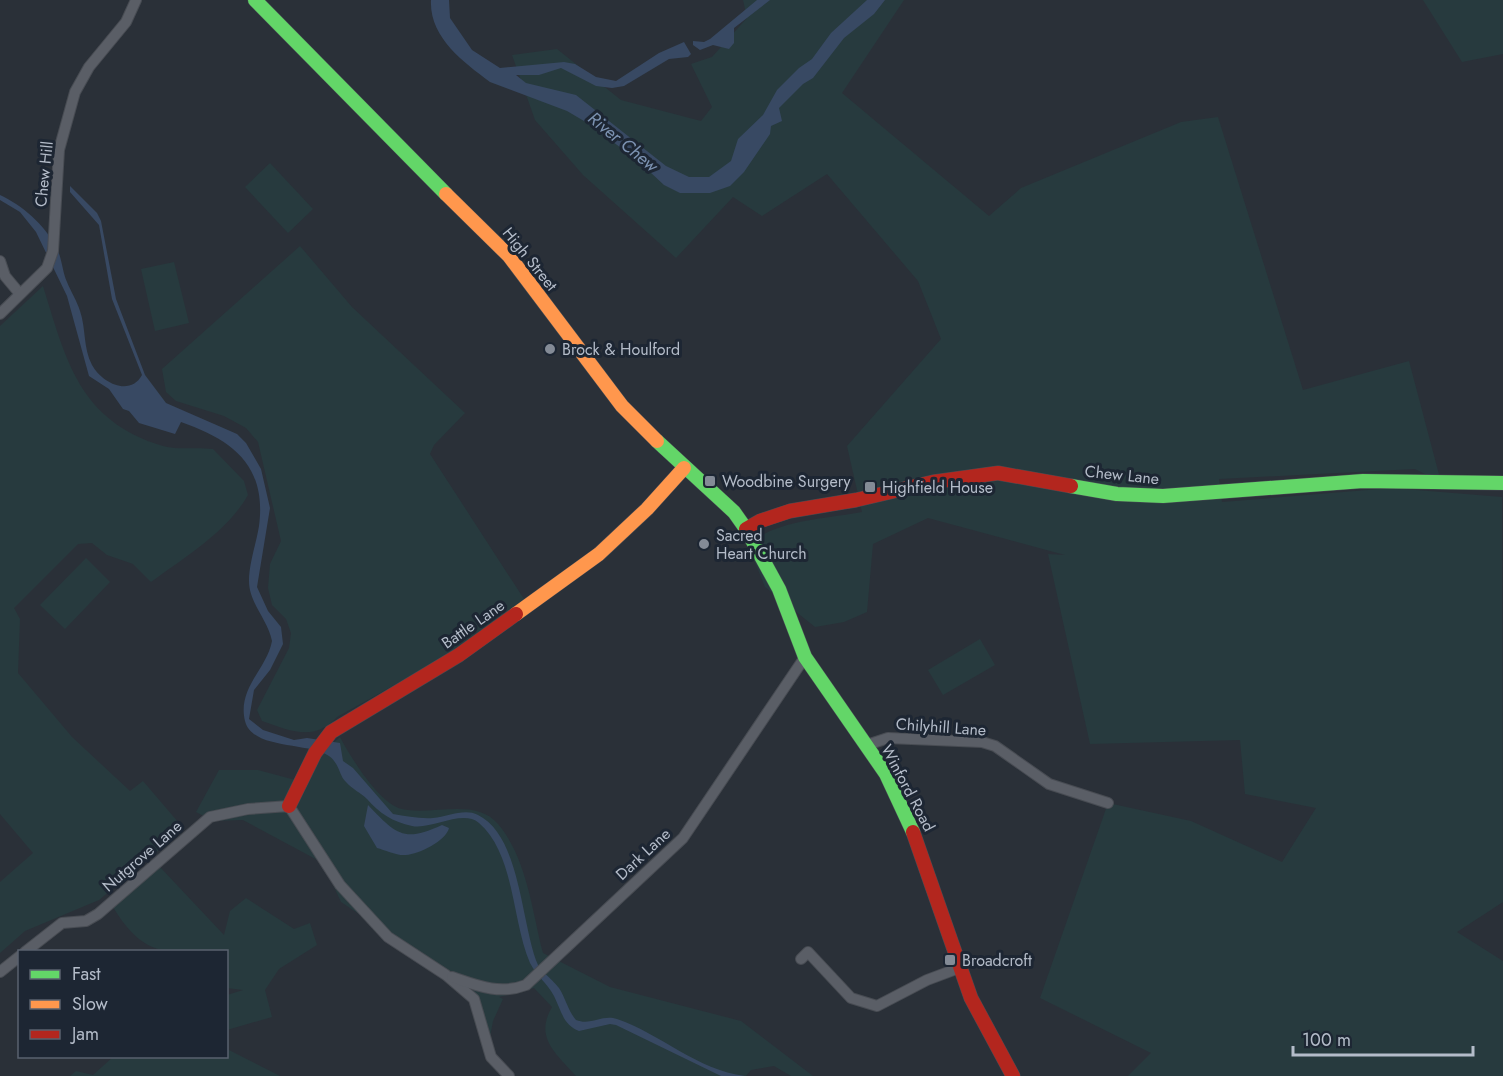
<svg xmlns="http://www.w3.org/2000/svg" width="1503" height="1076" font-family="Jost,sans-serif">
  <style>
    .green { fill: #273a3e }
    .water { fill: #384963 }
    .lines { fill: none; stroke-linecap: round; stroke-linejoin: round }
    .street-casing { stroke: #484c53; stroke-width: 12 }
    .fast-casing { stroke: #484c53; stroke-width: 15 }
    .slow-casing { stroke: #484c53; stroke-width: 15 }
    .jam-casing { stroke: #484c53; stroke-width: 15 }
    .street { stroke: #5a5e66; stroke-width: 10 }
    .fast { stroke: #63d668; stroke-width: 14 }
    .slow { stroke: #ff974d; stroke-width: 14 }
    .jam { stroke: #b3261e; stroke-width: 14 }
    .poi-dot { fill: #848b96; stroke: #1d2633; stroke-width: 2 }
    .labels { text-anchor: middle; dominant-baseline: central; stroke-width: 6; stroke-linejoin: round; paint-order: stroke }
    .street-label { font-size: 16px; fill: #b4bcc9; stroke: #1d2633 }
    .poi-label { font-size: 16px; fill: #b4bcc9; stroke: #1d2633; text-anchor: start }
    .water-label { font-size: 18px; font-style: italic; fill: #7c92b1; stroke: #1d2633 }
  </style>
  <rect width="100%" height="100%" fill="#2a3038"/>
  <g class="green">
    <path d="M743,0H904L842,93L989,216L1021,188L1181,122L1218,117L1303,390L1409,361L1441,482L1415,469L1219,479L1222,502L1392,488L1502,497L1503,902L1457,932L1503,961V1076H1128L1151,1053L1040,998L1108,803L1191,821L1282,862L1316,808L1245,794L1240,740L1090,744L1048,554L1065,555L928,518L873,544L867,612L844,622L815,627L765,587L754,560L764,534C793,519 831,518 862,512L847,446L941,339L918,281L827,174L762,216L733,197L676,258L583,175L535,120L512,55L557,49L621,100L701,121L712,107L691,64L712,57L747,18Z"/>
    <polygon points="1423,0 1503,0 1503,54 1462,62"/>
    <polygon points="270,163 313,209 288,233 245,187"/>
    <path d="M300,246L352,307L465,413L434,445L430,454L524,599L443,658L337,717C314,742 291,731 262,721L257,710L289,648L291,633L286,619L272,605L268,588L270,564L281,541L258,442L246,428L224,416L176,401L166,392L162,369Z"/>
    <polygon points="174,262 189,323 155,331 141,269"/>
    <path d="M43,286C66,360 79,421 163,446C177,450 197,447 213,449L244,481L248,495C227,532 185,557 151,582L133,564L107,555L92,543L78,544L14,608L20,619L18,673L72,737L130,791L143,781L184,829L99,900L25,931L0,953V882L33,853L0,814V326Z"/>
    <polygon points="86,558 110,582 65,629 40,605"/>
    <polygon points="980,639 995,665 943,695 928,670"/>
    <path d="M340,737C350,756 379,804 402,809C431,816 476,797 498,824C527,858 532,911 543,953L610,987L741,1021L813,1076H791L774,1066L751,1070L746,1076H576C556,1053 534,1038 552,1007L534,988L499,997L503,999L493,1021L490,1037L462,983L341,902L323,863L243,820L213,821L196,812L219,770H258L299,781L317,757Z"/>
    <path d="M160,867L224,935L230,911L246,898L294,929L310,923L317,945L279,969L265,990L272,1017L227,1030V995L243,990L227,988L226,952C170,951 146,962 113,907Z"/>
    <polygon points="227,1049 280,1076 70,1076 76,1071 93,1075 113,1057 226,1056"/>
  </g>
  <g class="water">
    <path d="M431,0H449L450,18L472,50L500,68L564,62L575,64L596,77L616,81L659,53L684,42L691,54L688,57L669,59L624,86L612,88L596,86L561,68L539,75H516L526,83L576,95L666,166L689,177H709L731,161L738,139L763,115L777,90L799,68L812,59L831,33L867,0H885L874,14L844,38L813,78L803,84L779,108L782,121L771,126L770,134L744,172L730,186L710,193H680L664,185L635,158L584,121L567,111L490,82C463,62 429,37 431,0Z"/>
    <polygon points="757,0 770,0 734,28 734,43 729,49 713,45 700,50 693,45 693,41 704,42 710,39"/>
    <path d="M70,186L97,213L101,221L116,299L145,375L166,403L237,434L246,443L261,469L270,508L257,587L268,611L281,627L283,644L270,670L254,690L249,719L263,730L294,740L307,738L340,743L343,761L353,768L393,814C406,816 420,819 433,818C448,817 464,808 478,815C521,836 521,925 538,965C540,970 554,981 559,988C566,999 568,1011 576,1020C591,1026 602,1014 617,1019C661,1034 697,1070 745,1076H721L616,1025L610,1024L579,1031C563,1025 561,1010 554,996C547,983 536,975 530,963C512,922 515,854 479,823C462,809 432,830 412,826C393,822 379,813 367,799C361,793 352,789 346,782C339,776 340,764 329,756C309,742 252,750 245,721C237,688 267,669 272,641C268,620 249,603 249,581C249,564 256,544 259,526C267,465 232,440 181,422L175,434L139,423L129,411L123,409L109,389L89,376L67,296L36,232L20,212L0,200V195C22,205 45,225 56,247C62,257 62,271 67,282C71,292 77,301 80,311C86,328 83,348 92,365C102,383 130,397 142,375L112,299L99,225L70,192Z"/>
    <path d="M368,805C396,834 403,843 442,825L449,828C446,841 419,854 406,855C397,856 385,850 377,848L364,826Z"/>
  </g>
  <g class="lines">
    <g class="street-casing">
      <g id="street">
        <polyline points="0,261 5,276 20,294"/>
        <polyline points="0,314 47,268 53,251 59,150 75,92 89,67 126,22 136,0"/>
        <polyline points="867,745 888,738 982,742 995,746 1049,784 1108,803"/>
        <polyline points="25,952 62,923 86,921 98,914 210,817 248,809 289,806 340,885 388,937 446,975 474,999 491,1057 509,1076"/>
        <polyline points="801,959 808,952 851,998 877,1006 927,980 959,968"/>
        <polyline points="0,972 20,956"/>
        <path d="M452,977C478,986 500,995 526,985L683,838L805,657"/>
      </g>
    </g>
    <g class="fast-casing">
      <g id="fast">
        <polyline points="255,0 446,194"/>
        <polyline points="657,441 734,512 746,529 779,589 805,657 886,774 913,832"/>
        <polyline points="1071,486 1117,494 1163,496 1363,481 1503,483"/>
      </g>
    </g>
    <g class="slow-casing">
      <g id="slow">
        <polyline points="446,194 509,256 622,406 657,441"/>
        <polyline points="516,614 599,554 647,509 684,468"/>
      </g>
    </g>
    <g class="jam-casing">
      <g id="jam">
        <polyline points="746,529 760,521 790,511 856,500 933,482 998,473 1071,486"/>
        <polyline points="289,806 315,753 331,732 459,655 516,614"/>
        <polyline points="913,832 971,998 1013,1076"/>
      </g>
    </g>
    <use href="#street" class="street"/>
    <use href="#fast" class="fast"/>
    <use href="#slow" class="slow"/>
    <use href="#jam" class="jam"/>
  </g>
  <g class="poi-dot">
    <circle cx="550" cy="349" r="6"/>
    <rect x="704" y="475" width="12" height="12" rx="3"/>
    <rect x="864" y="481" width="12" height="12" rx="3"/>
    <circle cx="704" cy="544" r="6"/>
    <rect x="944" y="954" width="12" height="12" rx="3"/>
  </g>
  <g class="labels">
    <g class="street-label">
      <text transform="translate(44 174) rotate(-84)">Chew Hill</text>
      <text transform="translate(530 259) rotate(51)">High Street</text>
      <text transform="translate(1122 475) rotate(6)">Chew Lane</text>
      <text transform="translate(473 624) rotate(-35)">Battle Lane</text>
      <text transform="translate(941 727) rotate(4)">Chilyhill Lane</text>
      <text transform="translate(908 788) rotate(62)">Winford Road</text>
      <text transform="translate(643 854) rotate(-43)">Dark Lane</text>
      <text transform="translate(142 856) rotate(-41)">Nutgrove Lane</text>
    </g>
    <g class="poi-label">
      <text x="562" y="349">Brock &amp; Houlford</text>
      <text x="722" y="481">Woodbine Surgery</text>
      <text x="882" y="487">Highfield House</text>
      <text x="716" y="535">Sacred<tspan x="716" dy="18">Heart Church</tspan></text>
      <text x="962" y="960">Broadcroft</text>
    </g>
    <g class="water-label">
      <text transform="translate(623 142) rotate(39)">River Chew</text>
    </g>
  </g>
  <rect x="18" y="950" width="210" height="108" fill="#1d2633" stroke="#59626f" stroke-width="1.5"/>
  <rect x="30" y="970" width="30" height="9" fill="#63d668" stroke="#59626f" stroke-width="1.5"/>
  <text x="72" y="980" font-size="18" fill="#b4bcc9">Fast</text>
  <rect x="30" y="1000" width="30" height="9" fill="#ff974d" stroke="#59626f" stroke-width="1.5"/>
  <text x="72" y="1010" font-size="18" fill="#b4bcc9">Slow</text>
  <rect x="30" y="1030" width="30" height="9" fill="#b3261e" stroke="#59626f" stroke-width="1.5"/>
  <text x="72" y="1040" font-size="18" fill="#b4bcc9">Jam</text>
  <path d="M1293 1046v9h180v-9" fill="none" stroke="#b4bcc9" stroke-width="3"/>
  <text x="1302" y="1046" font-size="18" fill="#b4bcc9" stroke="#1d2633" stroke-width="4.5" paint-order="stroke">100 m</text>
</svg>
